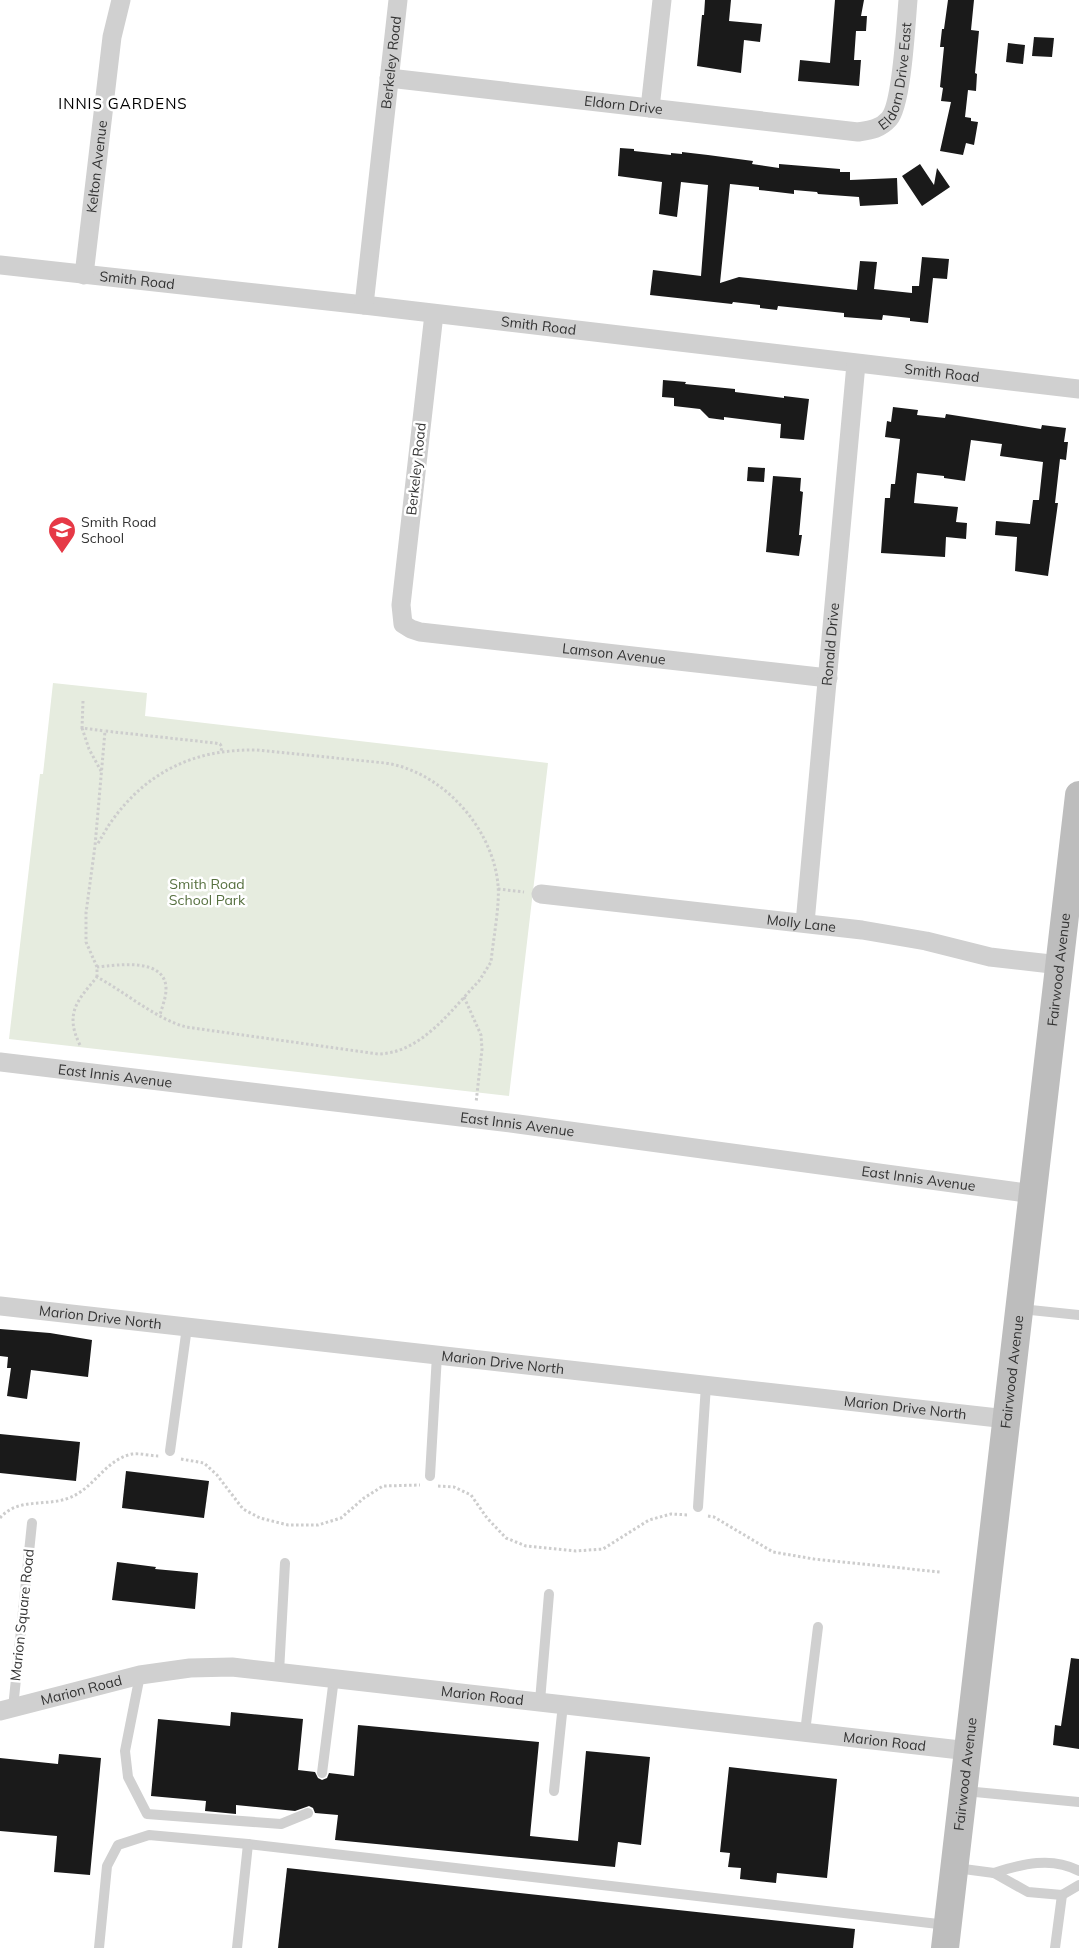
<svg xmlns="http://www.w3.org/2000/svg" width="1079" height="1948" font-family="Mulish,sans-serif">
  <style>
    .green { fill: #e6ecdf }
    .building { fill: #1a1a1a }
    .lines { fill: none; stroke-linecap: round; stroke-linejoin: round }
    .path { stroke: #cdcdcd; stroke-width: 3; stroke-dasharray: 2.5 2.5; stroke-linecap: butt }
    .lane { stroke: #d0d0d0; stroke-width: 10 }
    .street { stroke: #d0d0d0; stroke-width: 19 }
    .secondary { stroke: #bdbdbd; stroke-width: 28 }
    .labels { text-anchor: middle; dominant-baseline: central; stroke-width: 5; stroke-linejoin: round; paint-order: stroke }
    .street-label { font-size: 14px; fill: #333; stroke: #fff }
    .poi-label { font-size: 14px; fill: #333; stroke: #fff; text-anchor: start }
    .park-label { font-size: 14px; fill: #56703f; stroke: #fff }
    .neighbourhood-label { font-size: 15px; letter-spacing: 1px; fill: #000; stroke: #fff }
  </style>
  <rect width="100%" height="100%" fill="#fff"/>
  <polygon class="green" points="53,683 147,693 145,716 548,763 509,1096 9,1039 40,774 43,774"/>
  <g class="building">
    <polygon points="705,0 731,0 729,21 762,24 760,42 744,40 741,73 697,66 702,15 704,15"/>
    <polygon points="835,0 864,0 861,16 867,16 866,31 856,31 854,60 861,60 859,86 798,81 800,60 830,63"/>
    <polygon points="948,0 974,0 971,30 979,31 975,73 977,74 976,91 968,90 965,117 971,118 971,121 978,122 974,145 966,143 963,155 940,151 951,102 941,101 943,88 940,87 944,47 940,47 942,29 944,29"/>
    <polygon points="1034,37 1054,38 1052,57 1032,56"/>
    <polygon points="1008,43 1025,45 1023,64 1006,62"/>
    <polygon points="620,148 634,149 634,151 671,155 671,153 682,154 682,152 708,155 753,161 752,164 779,168 779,164 840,169 840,172 850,172 850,180 897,178 898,204 860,206 859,197 818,194 817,192 794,190 794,194 759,190 759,187 730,184 720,283 739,277 857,290 860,261 877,262 874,289 912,293 912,286 919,286 922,257 949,259 947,279 933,278 928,323 910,321 910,318 883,315 882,320 844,317 844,313 778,306 777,310 760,308 760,305 733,302 732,304 650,295 653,270 701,276 708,185 681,182 677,217 659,214 662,182 618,176"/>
    <polygon points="920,164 934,185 937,168 950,187 922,206 902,176"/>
    <polygon points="663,380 686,382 685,384 735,389 735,392 784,398 784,396 809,399 804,440 780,438 781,424 724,417 724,420 709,418 700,409 674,406 674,398 662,397"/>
    <polygon points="893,407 918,410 917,415 945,418 946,414 1041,429 1042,425 1066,428 1064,442 1068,442 1066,460 1060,459 1055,503 1058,503 1048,576 1015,571 1017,537 995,535 996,521 1030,524 1033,500 1039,500 1043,462 1000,456 1002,444 971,440 965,481 944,478 944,476 917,473 914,503 958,507 956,522 967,523 966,539 946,537 945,557 881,553 885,498 890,498 891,484 895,484 900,439 885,437 887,421 891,422"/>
    <polygon points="748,467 765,468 764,482 747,481"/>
    <polygon points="773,476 801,478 800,491 803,492 799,535 802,535 799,556 766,552"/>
    <polygon points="0,1329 50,1333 92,1340 88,1377 31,1370 27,1399 7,1396 11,1368 7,1368 8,1357 0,1356"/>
    <polygon points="0,1434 80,1442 76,1481 0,1473"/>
    <polygon points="126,1471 209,1481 204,1518 122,1508"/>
    <polygon points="117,1562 156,1567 155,1569 198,1573 195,1609 112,1600"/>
    <polygon points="1071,1658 1079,1659 1079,1749 1053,1745 1055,1725 1061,1726"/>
    <polygon points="231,1712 303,1719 298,1770 315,1772 318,1778 322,1780 327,1778 329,1773 354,1776 358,1725 539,1742 530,1836 578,1841 586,1751 650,1757 641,1845 618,1842 615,1867 335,1840 338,1815 315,1813 313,1808 309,1806 295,1811 236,1805 236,1814 205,1811 206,1801 151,1796 158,1719 230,1726"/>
    <polygon points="59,1754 101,1758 90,1875 54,1872 57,1836 0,1831 0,1758 58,1764"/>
    <polygon points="729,1767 837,1779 827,1878 777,1873 776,1883 740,1879 741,1868 728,1867 730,1853 720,1852"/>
    <polygon points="287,1868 855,1929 853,1948 278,1948"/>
  </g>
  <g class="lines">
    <g class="path">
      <polyline points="83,701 82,728 105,731"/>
      <polyline points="82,728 89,749 101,771"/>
      <polyline points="498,889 524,892"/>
      <path d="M97,967C117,965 166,957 166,989C166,998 162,1007 160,1015"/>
      <polyline points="97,977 97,967 86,942 86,913 95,846 105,731 215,743 220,744 222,747 221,751"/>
      <polyline points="464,997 481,1035 482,1049 476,1103"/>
      <path d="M80,1045C64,1013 78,1000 97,977C125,992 156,1019 186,1027L378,1054C422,1053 451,1010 479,981L491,962C493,940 500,905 498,885C493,828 442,771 385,763L256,750C195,749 147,771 111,822C106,829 102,837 97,845"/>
      <polyline points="181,1459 204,1463 217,1475 243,1509 260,1518 288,1525 318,1525 341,1518 364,1498 383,1486 420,1485"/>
      <polyline points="438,1486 454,1487 471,1495 487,1518 506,1538 526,1546 576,1551 603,1549 649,1520 671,1514 689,1515"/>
      <polyline points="708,1516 714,1517 773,1552 814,1559 940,1572"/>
      <path d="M0,1518C17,1498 44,1506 66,1499C93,1491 104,1460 132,1454C140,1453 151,1456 159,1456"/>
    </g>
    <g class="lane">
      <polyline points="1021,1309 1079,1315"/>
      <polyline points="170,1451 187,1327"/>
      <polyline points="430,1476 437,1355"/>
      <polyline points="698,1507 706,1385"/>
      <polyline points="279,1672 285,1563"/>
      <polyline points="140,1675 125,1751 128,1777 147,1814 281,1824 308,1813"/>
      <polyline points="540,1701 549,1594"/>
      <polyline points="13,1708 32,1523"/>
      <polyline points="805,1732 818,1627"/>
      <polyline points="322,1773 334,1678"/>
      <polyline points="554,1791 563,1704"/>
      <polyline points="965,1791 1079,1802"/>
      <polyline points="956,1868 994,1873 1028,1892 1062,1895 1079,1885"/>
      <path d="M994,1873C1022,1864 1052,1856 1079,1871"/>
      <polyline points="99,1948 107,1866 118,1845 149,1835 248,1844 947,1925"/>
      <polyline points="237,1948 248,1844"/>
      <polyline points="1055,1948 1062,1895"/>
    </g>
    <g class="street">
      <path id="s1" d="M389,78L858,132C871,130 880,129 889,119C902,105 906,22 908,0"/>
      <polyline points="650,108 662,0"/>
      <path id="s2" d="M0,265L364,305L1079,389"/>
      <path id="s3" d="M84,275L112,37L121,0"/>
      <path id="s4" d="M364,305L398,0"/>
      <path id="s5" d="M434,314L401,605L403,624L411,629L420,632L828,678"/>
      <path id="s6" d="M541,894L862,930L926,941L990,957L1060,965"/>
      <path id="s7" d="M805,923L856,364"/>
      <path id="s8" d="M0,1062L518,1124L1033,1194"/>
      <path id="s9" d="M0,1306L1007,1419"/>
      <path id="s10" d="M0,1711L140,1675L190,1668L232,1667L969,1751"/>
    </g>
    <path class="secondary" id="s11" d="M945,1948L1079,795"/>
  </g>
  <defs>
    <g id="school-pin" transform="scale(1.4375)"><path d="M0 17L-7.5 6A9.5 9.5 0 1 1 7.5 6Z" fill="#e63946" stroke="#fff"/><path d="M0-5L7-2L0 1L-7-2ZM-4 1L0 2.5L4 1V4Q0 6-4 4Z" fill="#fff"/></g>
  </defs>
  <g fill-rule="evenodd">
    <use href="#school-pin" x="62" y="530"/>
  </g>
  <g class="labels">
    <g class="street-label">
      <text stroke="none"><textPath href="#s4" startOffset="244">Berkeley Road</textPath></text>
      <text stroke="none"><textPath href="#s1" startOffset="550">Eldorn Drive East</textPath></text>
      <text stroke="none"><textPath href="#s1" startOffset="236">Eldorn Drive</textPath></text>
      <text stroke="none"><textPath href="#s3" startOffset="109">Kelton Avenue</textPath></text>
      <text stroke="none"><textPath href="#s2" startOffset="138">Smith Road</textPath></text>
      <text stroke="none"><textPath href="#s2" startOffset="542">Smith Road</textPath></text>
      <text stroke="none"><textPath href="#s2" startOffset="948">Smith Road</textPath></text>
      <text transform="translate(416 469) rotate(-84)">Berkeley Road</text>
      <text stroke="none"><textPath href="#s7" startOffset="280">Ronald Drive</textPath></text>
      <text stroke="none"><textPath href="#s5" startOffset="526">Lamson Avenue</textPath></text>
      <text stroke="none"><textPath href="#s6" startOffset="262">Molly Lane</textPath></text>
      <text stroke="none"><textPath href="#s11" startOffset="985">Fairwood Avenue</textPath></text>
      <text stroke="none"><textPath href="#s8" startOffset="116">East Innis Avenue</textPath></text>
      <text stroke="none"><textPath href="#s8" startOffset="521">East Innis Avenue</textPath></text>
      <text stroke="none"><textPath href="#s8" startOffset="926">East Innis Avenue</textPath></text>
      <text stroke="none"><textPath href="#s9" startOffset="101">Marion Drive North</textPath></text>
      <text stroke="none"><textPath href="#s9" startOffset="506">Marion Drive North</textPath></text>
      <text stroke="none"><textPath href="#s11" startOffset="580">Fairwood Avenue</textPath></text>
      <text stroke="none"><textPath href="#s9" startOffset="911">Marion Drive North</textPath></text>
      <text transform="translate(22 1615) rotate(-84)">Marion Square Road</text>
      <text stroke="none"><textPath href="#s10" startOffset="84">Marion Road</textPath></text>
      <text stroke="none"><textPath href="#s10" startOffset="489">Marion Road</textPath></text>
      <text stroke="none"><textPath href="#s10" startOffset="894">Marion Road</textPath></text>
      <text stroke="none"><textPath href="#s11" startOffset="175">Fairwood Avenue</textPath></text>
    </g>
    <g class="poi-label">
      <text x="81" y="522">Smith Road<tspan x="81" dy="16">School</tspan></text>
    </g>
    <g class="park-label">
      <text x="207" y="884">Smith Road<tspan x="207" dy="16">School Park</tspan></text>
    </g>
    <g class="neighbourhood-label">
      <text x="123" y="103">INNIS GARDENS</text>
    </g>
  </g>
</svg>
